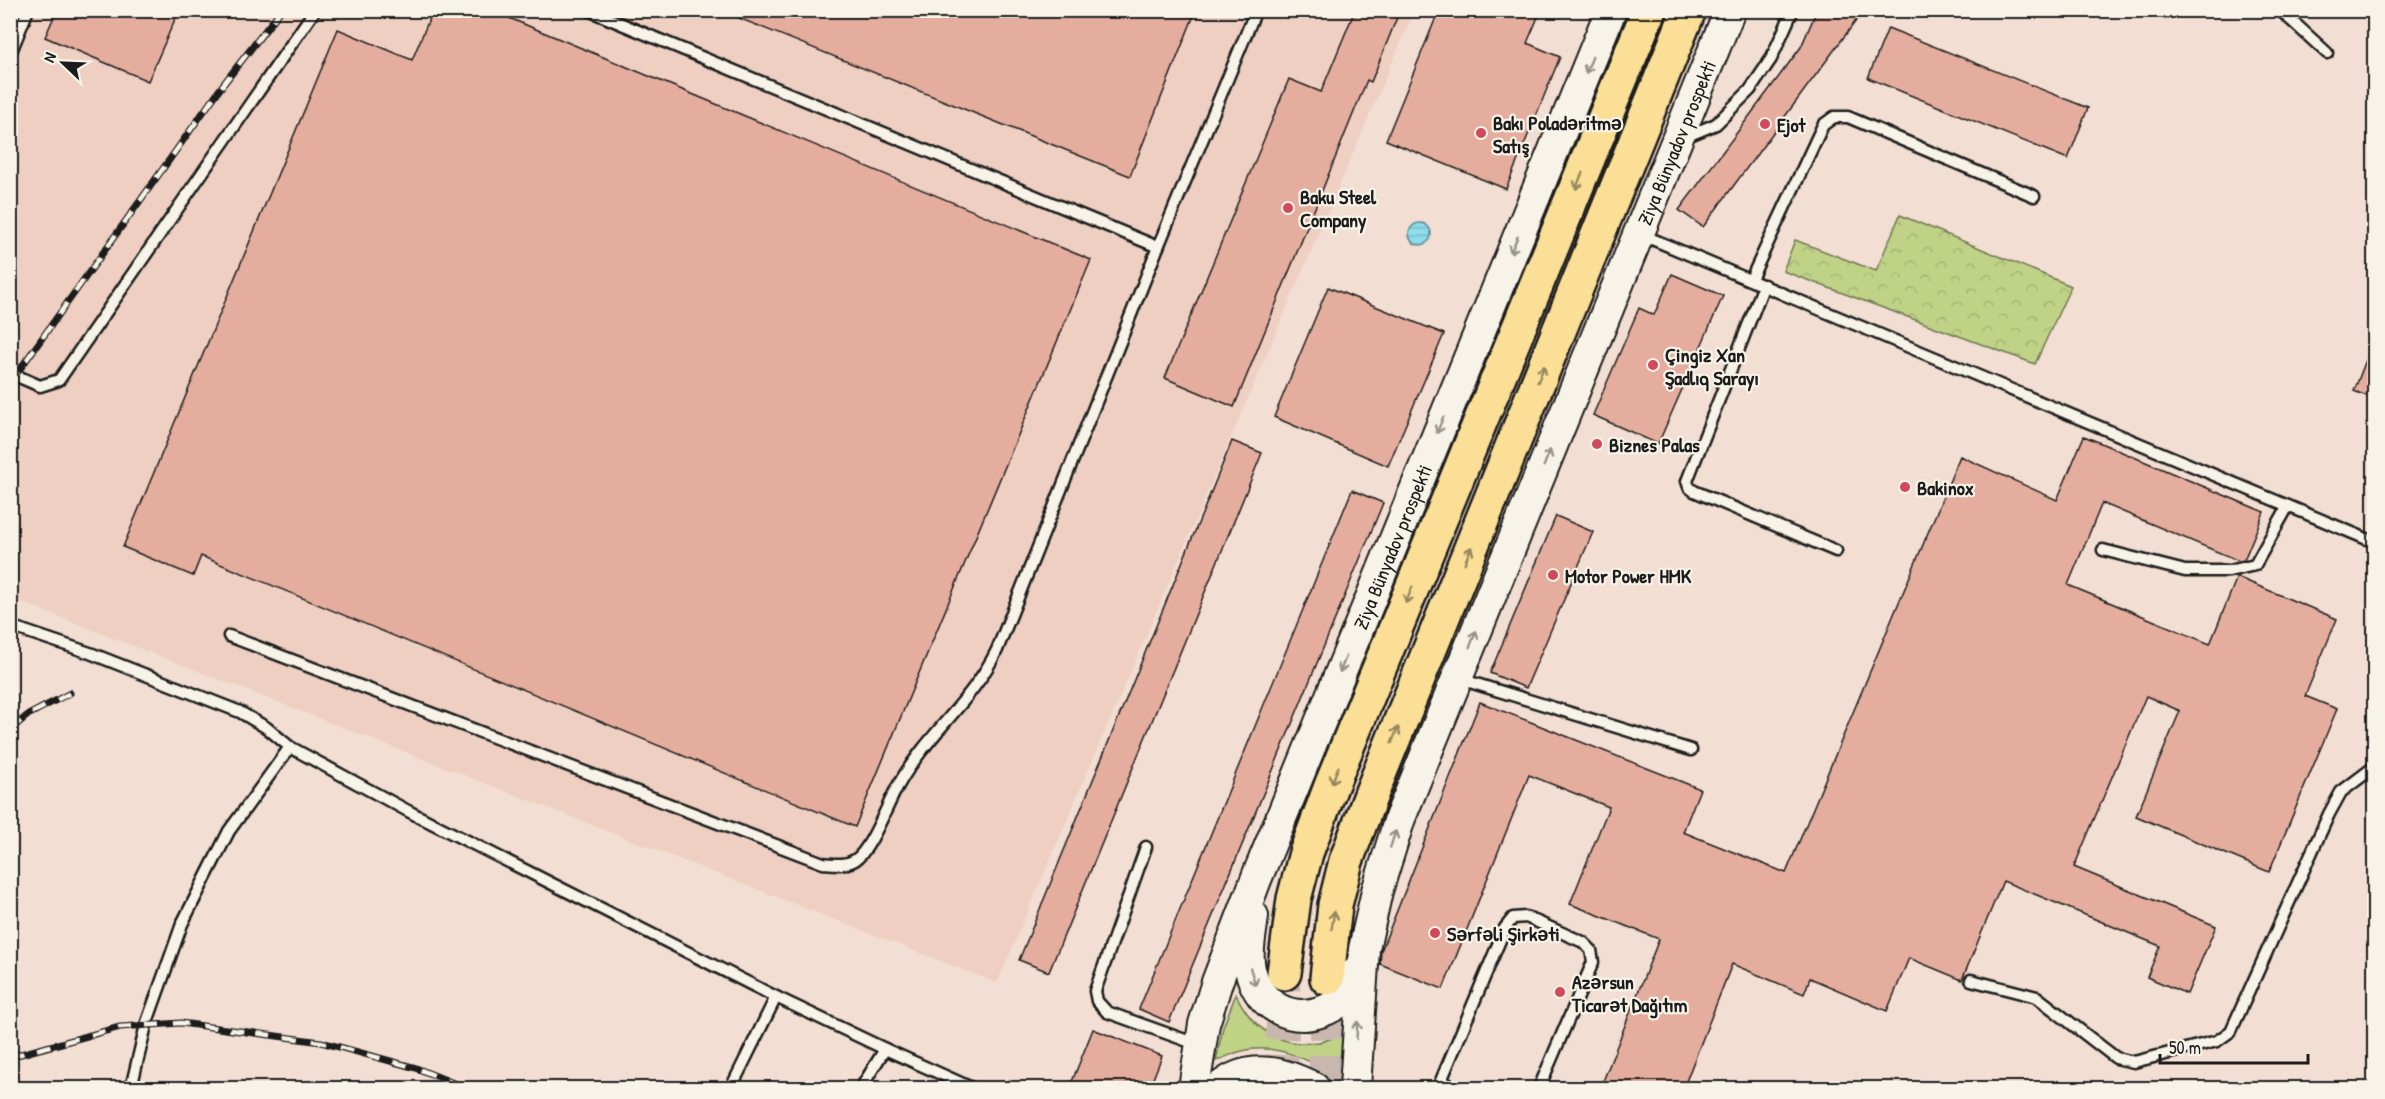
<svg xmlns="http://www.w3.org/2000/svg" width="2385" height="1099" font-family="'Patrick Hand',sans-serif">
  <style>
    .built { fill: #eecfc2 }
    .grass { fill: #c0d286; stroke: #6e7751; stroke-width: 1.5 }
    .forest { fill: url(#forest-crowns); stroke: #6e7751; stroke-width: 1.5 }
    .water { fill: url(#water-rules); stroke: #608f99; stroke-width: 1.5 }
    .building { fill: #e5ad9d; stroke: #1c1c1c; stroke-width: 1.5 }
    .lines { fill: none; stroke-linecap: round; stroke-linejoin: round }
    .primary-tunnel { stroke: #c7b7ae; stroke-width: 33; stroke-dasharray: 33 16; stroke-linecap: butt }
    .lane-casing { stroke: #1c1c1c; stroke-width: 15 }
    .secondary-casing { stroke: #1c1c1c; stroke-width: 34 }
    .primary-casing { stroke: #1c1c1c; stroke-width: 38 }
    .lane { stroke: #f7f3e8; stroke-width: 10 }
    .secondary { stroke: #f7f3e8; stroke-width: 30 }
    .primary { stroke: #fbdf96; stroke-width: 33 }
    .rail-casing { stroke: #1c1c1c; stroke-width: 7 }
    .rail { stroke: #f7f3e8; stroke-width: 4.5; stroke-dasharray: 14; stroke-linecap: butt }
    .oneway { stroke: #94928c }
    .oneway2 { stroke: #97875f }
    .poi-dot { fill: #d1495b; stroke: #f7f3e8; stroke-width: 2 }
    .labels { text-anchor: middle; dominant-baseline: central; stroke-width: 4.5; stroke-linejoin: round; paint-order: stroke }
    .poi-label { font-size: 20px; font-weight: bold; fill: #1c1c1c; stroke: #f7f3e8; text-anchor: start }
    .street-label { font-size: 20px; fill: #1c1c1c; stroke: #f7f3e8 }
  </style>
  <defs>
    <pattern id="forest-crowns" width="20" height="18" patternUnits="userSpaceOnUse" patternTransform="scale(1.5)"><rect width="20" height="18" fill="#c0d286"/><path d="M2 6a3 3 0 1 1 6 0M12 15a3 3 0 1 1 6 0" fill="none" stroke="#a4b473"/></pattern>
    <pattern id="water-rules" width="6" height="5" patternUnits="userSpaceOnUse" patternTransform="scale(1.5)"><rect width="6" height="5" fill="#8edcec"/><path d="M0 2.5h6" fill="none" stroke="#7abcca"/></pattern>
  </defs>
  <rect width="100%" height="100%" fill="#f2ded2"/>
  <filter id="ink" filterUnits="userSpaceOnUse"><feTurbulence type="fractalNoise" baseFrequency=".0167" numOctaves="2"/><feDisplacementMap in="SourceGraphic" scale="12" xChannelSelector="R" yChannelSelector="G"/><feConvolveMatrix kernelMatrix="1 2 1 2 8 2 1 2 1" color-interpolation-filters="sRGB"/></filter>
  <g filter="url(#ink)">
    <polygon class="built" points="10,11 1414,11 997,983 11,598"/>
    <path class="grass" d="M1236,994C1256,1039 1300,1056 1344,1033L1342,1078C1312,1062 1277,1042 1242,1051C1233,1053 1224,1058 1216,1061L1223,1027Z"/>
    <polygon class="forest" points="1900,215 2071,286 2035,364 1783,271 1795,240 1876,271"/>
    <circle class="water" cx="1420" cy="234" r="11"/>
    <g class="building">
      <polygon points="57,10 179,10 148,81 45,37"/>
      <polygon points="433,10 490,10 1091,260 855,827 201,556 193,576 123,547 338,29 412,60"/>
      <polygon points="719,10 1196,10 1130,176"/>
      <polygon points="1355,10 1400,10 1371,82 1367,80 1234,407 1165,378 1289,79 1321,92"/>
      <polygon points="1439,10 1541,10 1527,43 1560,57 1506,189 1386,140"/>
      <polygon points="1817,10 1864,10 1703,227 1679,210 1801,47"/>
      <polygon points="1888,28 2088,108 2068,159 1868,78"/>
      <polygon points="1672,274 1723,296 1658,444 1593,415 1639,308 1654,315"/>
      <polygon points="1328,287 1444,334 1388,466 1274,417"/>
      <polygon points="2373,342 2374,342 2374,399 2354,391"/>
      <polygon points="2084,436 2264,512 2244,560 2239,561 2102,503 2068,585 2210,644 2237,577 2337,619 2305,696 2337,709 2269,872 2136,816 2180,711 2146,696 2074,867 2216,926 2187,994 2147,977 2160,946 2003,881 1962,980 1909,958 1887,1011 1810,978 1804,994 1732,964 1683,1089 1600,1089 1659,939 1570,904 1609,807 1529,775 1443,989 1380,964 1381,951 1480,702 1700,789 1683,832 1786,873 1960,456 2057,500"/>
      <polygon points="1232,441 1262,453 1049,972 1019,960"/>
      <polygon points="1352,490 1383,503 1169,1022 1139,1009"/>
      <polygon points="1556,516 1593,532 1526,688 1490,673"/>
      <polygon points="1093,1029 1162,1056 1149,1089 1069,1089"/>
    </g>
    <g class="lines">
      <g class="primary-tunnel">
        <polyline points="1281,1088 1284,973"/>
        <polyline points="1325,1088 1327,982"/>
      </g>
      <g class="lane-casing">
        <g id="lane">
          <polyline points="588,10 1158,247"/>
          <polyline points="2280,10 2327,53"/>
          <polyline points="10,54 28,10"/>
          <polyline points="1685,137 1716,124 1750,90 1771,59 1793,10"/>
          <polyline points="1640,234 2374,542"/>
          <polyline points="1751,279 1823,125 1834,117 1848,117 2034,196"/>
          <polyline points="1764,285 1687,481 1689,487 1694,491 1836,551"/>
          <polyline points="10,373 40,386 59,380 315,10"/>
          <polyline points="2103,550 2185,571 2229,571 2255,565 2288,506"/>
          <polyline points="10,626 90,653 240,712 267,728 290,747 408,811 776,997 885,1049 972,1088"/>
          <path d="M229,636L823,863C834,864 845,866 855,860C871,850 888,802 899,784C926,736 973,700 997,650L1158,247L1256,10"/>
          <polyline points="1460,679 1691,750"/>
          <polyline points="1146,847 1095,991 1097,1001 1107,1012 1199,1045"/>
          <polyline points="1971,980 2037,997 2116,1058 2134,1062 2217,1041 2231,1031 2329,814 2341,792 2374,767"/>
          <polyline points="1441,1082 1457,1088"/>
          <polyline points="131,1088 146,1025 182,924 229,831 290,747"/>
          <polyline points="731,1088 776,997"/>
          <polyline points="861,1088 885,1049"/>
          <polyline points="1438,1088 1505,928 1513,918 1526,917 1583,942 1591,950 1593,962 1539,1088"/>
        </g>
      </g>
      <g class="secondary-casing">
        <g id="secondary">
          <path d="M1253,916C1251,935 1245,957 1252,976C1261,1005 1289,1022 1320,1012C1329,1009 1337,1005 1344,998C1351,990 1354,980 1358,970"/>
          <path id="s1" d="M1194,1088L1204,1024L1217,982L1257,877L1611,10"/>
          <path d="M1219,1088C1248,1063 1282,1071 1314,1088"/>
          <path id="s2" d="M1355,1088L1364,949L1377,891L1400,818L1730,10"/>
        </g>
      </g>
      <g class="primary-casing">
        <g id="primary">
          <polyline points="1284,973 1294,899 1306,853 1331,786 1649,10"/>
          <polyline points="1327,978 1335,905 1346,861 1372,792 1689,10"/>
        </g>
      </g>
      <use href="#lane" class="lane"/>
      <use href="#secondary" class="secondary"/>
      <use href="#primary" class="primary"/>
      <g class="rail-casing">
        <g id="rail">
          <polyline points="10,383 222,86 281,10"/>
          <polyline points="10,730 28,715 70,693"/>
          <polyline points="10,1057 120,1027 181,1023 321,1042 416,1068 466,1088"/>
        </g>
      </g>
      <use href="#rail" class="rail"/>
    </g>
    <defs><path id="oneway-shaft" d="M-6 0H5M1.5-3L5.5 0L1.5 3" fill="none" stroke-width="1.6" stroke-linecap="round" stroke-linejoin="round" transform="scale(1.5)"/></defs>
    <g class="oneway">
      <use href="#oneway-shaft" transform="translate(1589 65) rotate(113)"/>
      <use href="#oneway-shaft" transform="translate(1514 245) rotate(113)"/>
      <use href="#oneway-shaft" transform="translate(1440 425) rotate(112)"/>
      <use href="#oneway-shaft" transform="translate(1547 458) rotate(-68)"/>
      <use href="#oneway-shaft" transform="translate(1473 639) rotate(-68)"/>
      <use href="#oneway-shaft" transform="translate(1343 664) rotate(112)"/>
      <use href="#oneway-shaft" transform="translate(1393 839) rotate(-72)"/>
      <use href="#oneway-shaft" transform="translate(1253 977) rotate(72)"/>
      <use href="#oneway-shaft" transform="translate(1357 1030) rotate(-87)"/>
    </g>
    <g class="oneway2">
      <use href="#oneway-shaft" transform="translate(1579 181) rotate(112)"/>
      <use href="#oneway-shaft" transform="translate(1541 374) rotate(-68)"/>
      <use href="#oneway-shaft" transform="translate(1468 555) rotate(-68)"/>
      <use href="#oneway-shaft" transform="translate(1409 595) rotate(112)"/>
      <use href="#oneway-shaft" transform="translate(1395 735) rotate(-68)"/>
      <use href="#oneway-shaft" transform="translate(1335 775) rotate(112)"/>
      <use href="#oneway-shaft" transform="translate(1333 920) rotate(-81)"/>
    </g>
  </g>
  <g class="poi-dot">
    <circle cx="1765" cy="124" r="6"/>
    <circle cx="1481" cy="133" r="6"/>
    <circle cx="1288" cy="208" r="6"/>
    <circle cx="1653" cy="365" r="6"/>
    <circle cx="1597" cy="444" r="6"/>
    <circle cx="1905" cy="487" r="6"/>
    <circle cx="1553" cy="575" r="6"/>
    <circle cx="1435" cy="933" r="6"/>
    <circle cx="1560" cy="992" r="6"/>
  </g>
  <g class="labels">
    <g class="poi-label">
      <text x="1493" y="122">Bakı Poladəritmə<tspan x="1493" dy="23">Satış</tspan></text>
      <text x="1777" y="124">Ejot</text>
      <text x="1300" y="196">Baku Steel<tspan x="1300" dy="23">Company</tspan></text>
      <text x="1665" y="354">Çingiz Xan<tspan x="1665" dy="23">Şadlıq Sarayı</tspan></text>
      <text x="1609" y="444">Biznes Palas</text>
      <text x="1917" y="487">Bakinox</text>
      <text x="1565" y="575">Motor Power HMK</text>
      <text x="1447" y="933">Sərfəli Şirkəti</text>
      <text x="1572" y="981">Azərsun<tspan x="1572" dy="23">Ticarət Dağıtım</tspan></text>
    </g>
    <g class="street-label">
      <text stroke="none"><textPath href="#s2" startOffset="1005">Ziya Bünyadov prospekti</textPath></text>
      <text stroke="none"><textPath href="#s1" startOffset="578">Ziya Bünyadov prospekti</textPath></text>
    </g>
  </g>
  <rect width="2385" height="1099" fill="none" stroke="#f7f3e8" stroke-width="36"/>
  <rect x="18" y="18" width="2349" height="1063" fill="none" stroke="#1c1c1c" stroke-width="2" filter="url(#ink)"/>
  <g transform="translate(63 63) rotate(293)" stroke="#f7f3e8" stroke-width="4.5" paint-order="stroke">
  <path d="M0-4.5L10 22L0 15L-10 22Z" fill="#1c1c1c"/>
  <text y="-9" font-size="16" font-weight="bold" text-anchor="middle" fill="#1c1c1c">N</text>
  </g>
  <path d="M2160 1054v9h148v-9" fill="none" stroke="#1c1c1c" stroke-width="3"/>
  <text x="2169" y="1054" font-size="18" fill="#1c1c1c" stroke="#f7f3e8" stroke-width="4.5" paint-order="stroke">50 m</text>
</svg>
